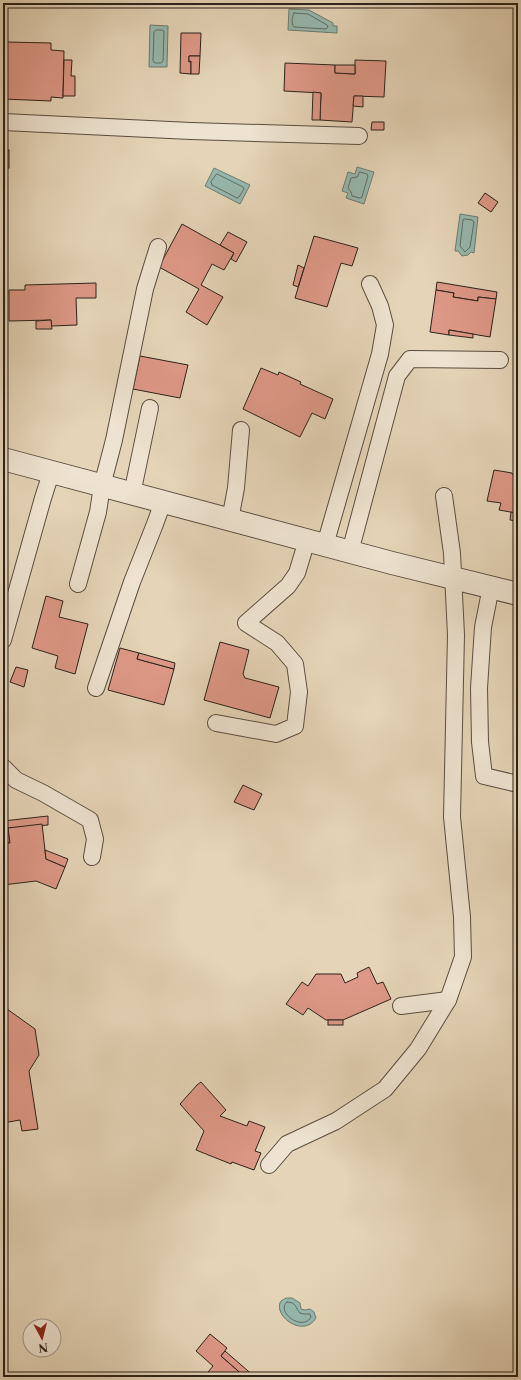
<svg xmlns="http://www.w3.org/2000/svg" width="521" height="1380" font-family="'Libre Caslon Text',serif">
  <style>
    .water { fill: #96b8ae; stroke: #6b7c73 }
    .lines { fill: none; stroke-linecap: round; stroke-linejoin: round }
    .shore { stroke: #606d64; stroke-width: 1 }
    .building { fill: #de9887; stroke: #2b221a }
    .service-casing { stroke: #5a4e41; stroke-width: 18 }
    .tertiary-casing { stroke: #5a4e41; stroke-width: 24 }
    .path { stroke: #2b221a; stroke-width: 2.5; stroke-dasharray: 1 2; stroke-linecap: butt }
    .service { stroke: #eee3d0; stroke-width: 16 }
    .tertiary { stroke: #eee3d0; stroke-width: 22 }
  </style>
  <rect width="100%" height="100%" fill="#e5d4b7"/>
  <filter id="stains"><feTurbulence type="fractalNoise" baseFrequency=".005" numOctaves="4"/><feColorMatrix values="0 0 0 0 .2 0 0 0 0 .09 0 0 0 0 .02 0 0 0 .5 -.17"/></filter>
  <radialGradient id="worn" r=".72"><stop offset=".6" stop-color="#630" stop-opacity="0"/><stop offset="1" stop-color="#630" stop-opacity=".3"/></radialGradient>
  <g class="water">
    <polygon points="289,9 309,10 333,23 333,26 337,26 337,33 288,30"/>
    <polygon points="150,25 168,26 167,67 149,67"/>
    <polygon points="357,167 374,172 364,204 346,198 348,193 342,191 348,172 355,174"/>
    <polygon points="214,168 250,185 240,204 205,186"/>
    <polygon points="460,214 478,217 474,253 471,252 468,255 462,256 458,251 455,251"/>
    <path d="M286,1298H292L300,1303L301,1309L305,1310L310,1309L314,1312L316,1318C303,1339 272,1315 281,1301C282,1300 285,1299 286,1298Z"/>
  </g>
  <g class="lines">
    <g class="shore">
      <path d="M294,13L308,14L327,25L328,27L326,29L294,27C291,24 292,16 294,13Z"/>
      <polygon points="156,30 162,30 164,31 163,61 161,63 155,63 153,61 154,32"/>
      <polygon points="360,172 367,174 368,176 362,197 360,198 352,196 351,192 348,188 351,178 357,177"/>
      <polygon points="217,174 243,187 244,189 239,197 237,198 212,185 211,182"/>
      <polygon points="465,219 472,220 474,222 470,247 465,252 460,246 463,220"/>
      <path d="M287,1302C297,1302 295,1308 300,1313L304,1314H310L311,1317C303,1332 275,1312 287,1302Z"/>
    </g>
  </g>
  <g class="building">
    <polygon points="181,33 201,33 200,56 189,56 189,62 191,61 191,74 180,73"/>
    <polygon points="7,42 51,43 51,50 64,51 63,98 51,97 51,101 3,99 3,81 6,81"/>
    <polygon points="189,56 200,56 199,74 191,74 191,61 189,62"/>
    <polygon points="64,60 72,60 71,76 75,76 75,96 63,96"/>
    <polygon points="355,60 386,61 384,97 354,96 352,122 320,120 321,93 284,91 285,63 335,65 335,73 355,74"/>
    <polygon points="335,65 355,65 355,74 335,73"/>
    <polygon points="313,92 321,93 320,120 312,120"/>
    <polygon points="354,96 363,96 363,107 353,106"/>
    <polygon points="372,122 384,122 384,130 371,130"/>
    <rect x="3" y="150" width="6" height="18"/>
    <polygon points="485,193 498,202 491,212 478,203"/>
    <polygon points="182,224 234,253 224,270 212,264 201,285 223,297 207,325 186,312 199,289 159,267"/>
    <polygon points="228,232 247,242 236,262 231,259 234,253 220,245"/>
    <polygon points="314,236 358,248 352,266 341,263 327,307 295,298"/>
    <polygon points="298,265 304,268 298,287 293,285"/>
    <polygon points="437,282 497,292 496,299 478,297 478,301 453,297 454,293 436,290"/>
    <polygon points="96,283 96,298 76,298 77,325 51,326 51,320 9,321 9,290 25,290 25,285"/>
    <polygon points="436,290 454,293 453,297 478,301 478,297 496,299 490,337 449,330 449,335 430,332"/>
    <polygon points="51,320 52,329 36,329 36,321"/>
    <polygon points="449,330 473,334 473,338 449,335"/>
    <polygon points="140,356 188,365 180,398 133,389"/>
    <polygon points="261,368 278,375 279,372 301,382 300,384 333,399 325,419 312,413 300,437 243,409"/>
    <polygon points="494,470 512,473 512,474 518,476 518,511 517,510 516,513 499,510 501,503 487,501"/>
    <polygon points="517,510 518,511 518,521 510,520 511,512 516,513"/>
    <polygon points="46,596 63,601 59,617 88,624 75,674 55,668 58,656 32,648"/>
    <polygon points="220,642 249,650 243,674 245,678 279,687 270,718 204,700"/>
    <polygon points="120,648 139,653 137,659 174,669 164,705 108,690"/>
    <polygon points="139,653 175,663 174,669 137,659"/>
    <polygon points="16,667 28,670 24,687 10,682"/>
    <polygon points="243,785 262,794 254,810 234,802"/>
    <polygon points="48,816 48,825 8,828 10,843 3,843 3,821"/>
    <polygon points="42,824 46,859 65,867 56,889 36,881 3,885 3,843 10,843 8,828"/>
    <polygon points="45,850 68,859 65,867 46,859"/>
    <polygon points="369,967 377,984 383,982 391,999 343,1020 326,1020 308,1008 303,1015 286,1004 302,982 308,986 316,974 341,974 345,983 358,977 357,973"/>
    <polygon points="7,1009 35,1029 39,1055 29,1071 38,1129 22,1131 20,1120 3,1123 3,1010"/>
    <rect x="328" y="1020" width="15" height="5"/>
    <polygon points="201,1082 226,1110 220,1116 247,1126 249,1121 265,1127 255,1151 261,1153 254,1170 232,1162 231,1164 196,1150 204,1131 180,1104 197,1085"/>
    <polygon points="210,1334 227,1348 221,1356 245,1377 204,1377 213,1366 196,1351"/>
    <polygon points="225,1351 255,1377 245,1377 221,1356"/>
  </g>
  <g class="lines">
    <g class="service-casing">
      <g id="service">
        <polyline points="3,122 191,131 359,136"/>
        <polyline points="132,494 150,408"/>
        <polyline points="230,520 236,488 241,430"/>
        <polyline points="325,545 380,354 385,325 380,306 370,284"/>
        <polyline points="350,552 397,376 410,359 500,360"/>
        <polyline points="78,584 98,512 102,486 114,440 145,289 158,247"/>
        <polyline points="491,587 483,627 479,688 480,742 484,776 518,784"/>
        <polyline points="3,640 43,498 51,473"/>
        <polyline points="96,688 132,582 155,524 163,502"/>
        <polyline points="216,723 276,734 295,726 299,692 295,664 277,643 246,623 288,586 297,573 307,540"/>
        <polyline points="3,767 16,780 43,793 90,820 95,839 92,857"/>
        <polyline points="401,1006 448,1000"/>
        <polyline points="269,1165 287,1144 336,1121 385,1089 418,1049 448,1000 463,957 462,917 452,817 456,635 452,553 444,496"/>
      </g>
    </g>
    <g class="tertiary-casing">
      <polyline id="tertiary" points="3,459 392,563 518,594"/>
    </g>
    <polyline class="path" points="516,1352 518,1354"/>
    <use href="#service" class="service"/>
    <use href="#tertiary" class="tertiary"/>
  </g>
  <rect width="521" height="1380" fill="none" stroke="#e5d4b7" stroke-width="16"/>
  <rect x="4" y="4" width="513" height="1372" fill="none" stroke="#2b221a" stroke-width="2"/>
  <rect x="8" y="8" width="505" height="1364" fill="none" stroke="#2b221a"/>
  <g transform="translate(42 1338) rotate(173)"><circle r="19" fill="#eee3d0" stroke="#a09687"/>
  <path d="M0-3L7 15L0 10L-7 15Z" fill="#8f2418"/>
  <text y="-6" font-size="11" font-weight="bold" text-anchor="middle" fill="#2b221a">N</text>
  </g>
  <rect width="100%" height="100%" filter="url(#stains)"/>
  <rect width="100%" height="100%" fill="url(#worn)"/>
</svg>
